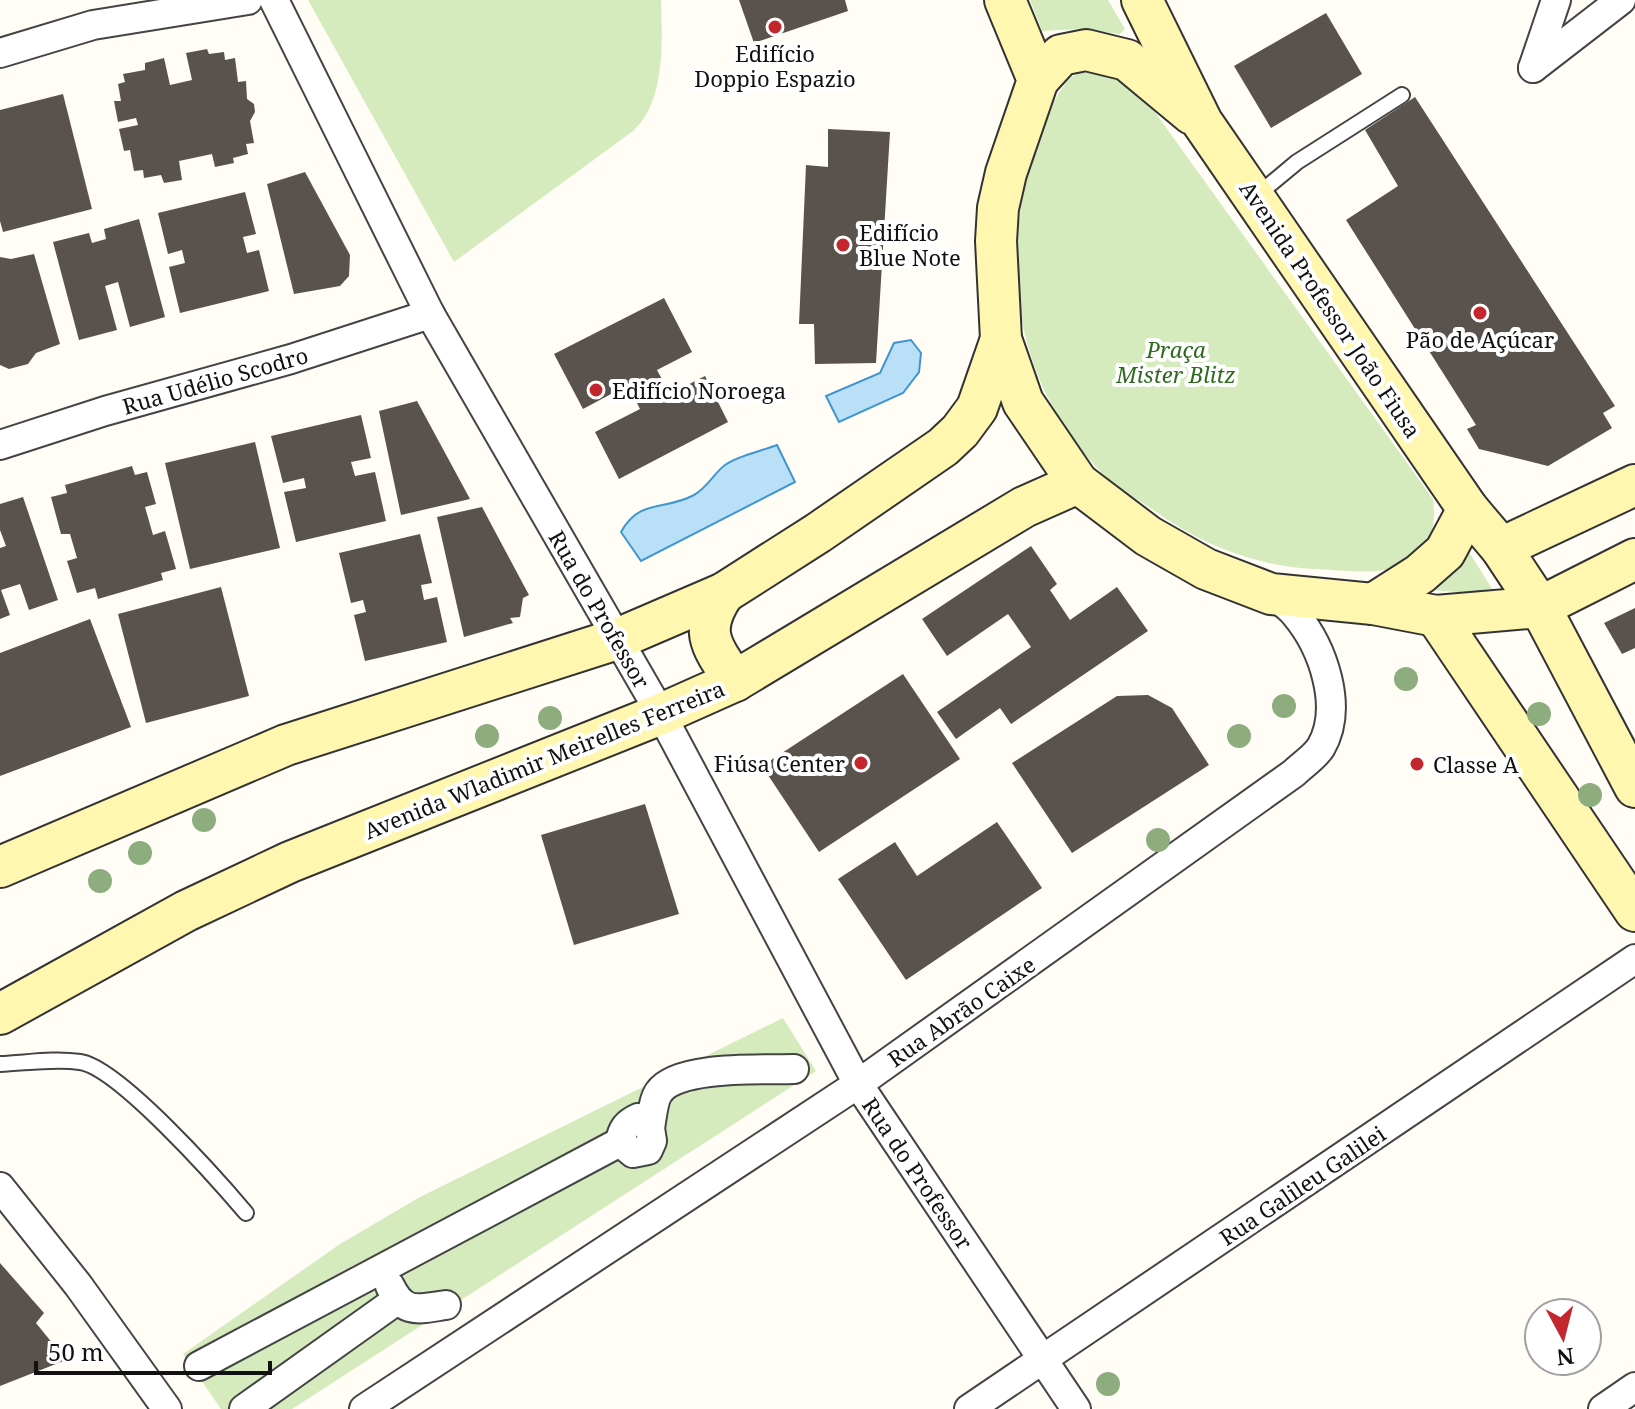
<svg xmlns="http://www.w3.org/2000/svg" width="1635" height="1409" font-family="'Noto Serif',serif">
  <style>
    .green { fill: #d5ebbd }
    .water { fill: #b9e0f7; stroke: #3f96cf; stroke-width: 2 }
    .building { fill: #5a524d }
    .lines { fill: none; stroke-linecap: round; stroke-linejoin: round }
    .lane-casing { stroke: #444; stroke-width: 18 }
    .street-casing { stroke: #444; stroke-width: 32 }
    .secondary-casing { stroke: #333; stroke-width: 44 }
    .lane { stroke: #fff; stroke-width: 14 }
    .street { stroke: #fff; stroke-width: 28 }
    .secondary { stroke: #fff6b0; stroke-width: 40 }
    .tree { fill: #8dad7f }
    .poi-dot { fill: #c4262e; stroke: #fff; stroke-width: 3 }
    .labels { text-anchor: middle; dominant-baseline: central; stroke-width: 8; stroke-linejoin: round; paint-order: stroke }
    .poi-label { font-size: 22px; fill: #111; stroke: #fff; text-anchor: start }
    .street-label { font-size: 22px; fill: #111; stroke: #fff }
    .park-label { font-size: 22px; font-style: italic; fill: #2f6b1f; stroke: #fff }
  </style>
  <rect width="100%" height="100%" fill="#fffdf5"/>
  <g class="green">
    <path d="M308,0H661C662,41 666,101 633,131L454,262Z"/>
    <polygon points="1030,0 1108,0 1125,29 1120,34 1080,29 1042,31"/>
    <path d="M1093,72C1121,80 1132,86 1152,108L1433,499C1436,519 1433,546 1414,559C1387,578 1345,570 1314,569C1254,566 1200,544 1152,509C1136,498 1116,488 1103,474C1021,390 1001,283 1028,171C1033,150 1056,84 1075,75C1079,72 1088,73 1093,72Z"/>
    <polygon points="1469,552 1496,595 1431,590"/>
    <polygon points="783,1018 816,1071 292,1409 221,1409 183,1354 340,1244 420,1197"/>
  </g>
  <g class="water">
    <polygon points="911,340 921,353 919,372 903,393 839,422 826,396 880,373 894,343"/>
    <path d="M777,445L795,482L641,561L621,532C640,498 665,511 694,495C708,487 714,473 725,465C739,455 762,451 777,445Z"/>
  </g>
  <g class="building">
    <polygon points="739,0 845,0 848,11 754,43"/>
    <polygon points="1326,13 1362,74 1271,128 1234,66"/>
    <polygon points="207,49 209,54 224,52 225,60 235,58 238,82 246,81 247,99 254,104 255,112 250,121 254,143 246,144 248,154 233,158 234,163 215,167 212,154 179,161 182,180 164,183 161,175 144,178 143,170 134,171 130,150 124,151 119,129 138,125 136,118 118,122 114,101 121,101 118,84 125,82 123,74 145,70 145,63 164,58 170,85 192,80 186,53"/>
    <polygon points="63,94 92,209 3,232 0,221 0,110"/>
    <polygon points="1415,97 1615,406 1603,413 1612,428 1548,466 1479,449 1467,429 1476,425 1346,220 1398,186 1365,130"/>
    <polygon points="828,129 890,132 876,363 815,364 814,324 799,324 806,165 828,167"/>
    <polygon points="305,172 350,255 349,276 340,286 294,294 267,184"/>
    <polygon points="245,192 256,234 243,237 247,253 259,250 269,291 180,313 169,267 185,263 182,250 168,254 158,213"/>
    <polygon points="139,219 165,317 130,327 118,282 105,286 117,330 79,340 53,242 89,233 92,243 106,239 104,229"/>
    <polygon points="34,254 60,344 36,353 28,364 9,369 0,365 0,257 11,259"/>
    <polygon points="664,298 692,352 657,370 670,394 705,376 728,422 619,479 595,432 640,409 628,385 583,409 554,354"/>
    <polygon points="417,401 470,499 401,515 379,411"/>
    <polygon points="361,415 371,458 351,462 355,476 375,472 386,521 296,542 284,492 306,488 304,478 283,483 271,436"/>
    <polygon points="255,442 280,548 190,569 165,463"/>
    <polygon points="132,466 135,475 147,472 156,504 145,507 153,535 165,531 176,569 161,573 163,580 98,599 95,588 77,593 67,561 77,558 70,534 61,534 51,497 67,493 65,485"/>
    <polygon points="23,497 58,600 29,610 20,584 1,590 10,615 0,619 0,548 6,546 0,530 0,504"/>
    <polygon points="482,507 529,595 523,598 520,617 510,618 513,623 464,637 437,517"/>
    <polygon points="420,534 432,583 421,585 424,600 437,597 447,642 365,661 354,615 366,612 363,600 351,603 339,553"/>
    <polygon points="1031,546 1057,584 1050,590 1070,620 1117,587 1148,631 1011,724 1000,708 956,739 937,712 1031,647 1008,614 947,656 922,619"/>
    <polygon points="221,587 249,696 146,723 118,614"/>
    <polygon points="1635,608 1635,648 1622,654 1604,623"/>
    <polygon points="90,619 131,727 0,776 0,653"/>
    <polygon points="903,674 960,759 819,852 762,766"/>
    <polygon points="1148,695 1172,708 1209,765 1072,853 1012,763 1117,696"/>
    <polygon points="645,804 679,914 574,945 541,835"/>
    <polygon points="997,822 1042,888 906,980 838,879 895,842 917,876"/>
    <polygon points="0,1263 44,1313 36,1323 66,1360 0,1386"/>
  </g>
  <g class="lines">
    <g class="lane-casing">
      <g id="lane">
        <polyline points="1255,197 1297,162 1402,95"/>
        <path d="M0,1064C26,1063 54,1058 80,1062C118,1067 218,1180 246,1213"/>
      </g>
    </g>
    <g class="street-casing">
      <g id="street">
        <polyline points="274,0 430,314 661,714 858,1084 1076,1409"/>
        <polyline points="0,53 93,25 248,0"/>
        <polyline points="1533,68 1621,0"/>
        <polyline points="1533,68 1556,0"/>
        <polyline points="0,445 105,411 291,359 430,314"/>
        <path d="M650,1128L652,1141L648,1150L633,1153L620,1142C622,1129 627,1123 638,1118L646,1121L650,1128C652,1118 653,1100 659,1092C678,1065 763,1070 794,1069"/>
        <polyline points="0,1187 78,1285 167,1409"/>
        <path d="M390,1286C404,1315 418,1309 446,1305"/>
        <polyline points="199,1366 620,1142"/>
        <polyline points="244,1409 397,1300"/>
        <path d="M364,1409L858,1084L1294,773C1302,765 1315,757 1321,747C1344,707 1323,647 1295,614C1289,606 1279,600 1271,594"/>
        <polyline points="969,1409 1635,959"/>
        <polyline points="1603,1409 1635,1387"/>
      </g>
    </g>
    <g class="secondary-casing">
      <g id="secondary">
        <polyline points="1005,0 1038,80 1006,173 998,208 996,241 1001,339 1023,402 1078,483 1148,536 1206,569 1271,594 1373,604 1436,616 1540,607 1635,559"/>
        <polyline points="1142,0 1202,122 1468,509 1501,548 1540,607 1635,787"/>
        <polyline points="1038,80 1061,55 1086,50 1127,60 1192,114"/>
        <polyline points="1501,548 1635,485"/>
        <path d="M724,593C698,631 711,646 735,681"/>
        <polyline points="1373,604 1420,574 1445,552 1468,509"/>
        <polyline points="1436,616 1635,911"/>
        <polyline points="0,867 286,745 617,639 724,593 818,533 943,447 960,431 977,408 1001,339"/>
        <polyline points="0,1014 186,911 290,862 661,714 735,681 1024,507 1078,483"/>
      </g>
    </g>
    <use href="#lane" class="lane"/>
    <use href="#street" class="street"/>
    <use href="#secondary" class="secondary"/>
  </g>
  <g class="tree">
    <circle cx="1406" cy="679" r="12"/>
    <circle cx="1284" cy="706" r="12"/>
    <circle cx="1539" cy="714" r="12"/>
    <circle cx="550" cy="718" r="12"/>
    <circle cx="487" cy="736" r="12"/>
    <circle cx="1239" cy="736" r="12"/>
    <circle cx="1590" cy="795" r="12"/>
    <circle cx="204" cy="820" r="12"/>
    <circle cx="1158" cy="840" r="12"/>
    <circle cx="140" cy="853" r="12"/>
    <circle cx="100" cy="881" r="12"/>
    <circle cx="1108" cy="1384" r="12"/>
  </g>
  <g class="poi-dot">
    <circle cx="775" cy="27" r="8"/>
    <circle cx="843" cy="245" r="8"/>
    <circle cx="1480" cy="313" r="8"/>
    <circle cx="596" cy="390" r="8"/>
    <circle cx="861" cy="763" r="8"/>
    <circle cx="1417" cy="764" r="8"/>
  </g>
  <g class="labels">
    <g class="poi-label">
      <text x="775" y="53" text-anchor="middle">Edifício<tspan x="775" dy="25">Doppio Espazio</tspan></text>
      <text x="859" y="232">Edifício<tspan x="859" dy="25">Blue Note</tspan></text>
      <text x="1480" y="339" text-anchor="middle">Pão de Açúcar</text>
      <text x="612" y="390">Edifício Noroega</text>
      <text x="845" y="763" text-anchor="end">Fiúsa Center</text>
      <text x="1433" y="764">Classe A</text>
    </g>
    <g class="street-label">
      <text transform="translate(1331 309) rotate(56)">Avenida Professor João Fiusa</text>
      <text transform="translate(215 380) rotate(-16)">Rua Udélio Scodro</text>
      <text transform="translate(600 609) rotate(60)">Rua do Professor</text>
      <text transform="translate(544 759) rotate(-22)">Avenida Wladimir Meirelles Ferreira</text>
      <text transform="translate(961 1011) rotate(-35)">Rua Abrão Caixe</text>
      <text transform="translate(918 1173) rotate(56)">Rua do Professor</text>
      <text transform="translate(1302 1185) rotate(-34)">Rua Galileu Galilei</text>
    </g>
    <g class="park-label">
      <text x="1176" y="349">Praça<tspan x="1176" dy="25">Mister Blitz</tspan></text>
    </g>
  </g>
  <g transform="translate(1563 1337) rotate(173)"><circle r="38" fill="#ffffff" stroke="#a0a0a0" stroke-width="2"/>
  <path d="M0-6L14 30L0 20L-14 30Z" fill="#c4262e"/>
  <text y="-12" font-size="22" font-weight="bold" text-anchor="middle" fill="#111111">N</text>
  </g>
  <path d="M36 1361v12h234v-12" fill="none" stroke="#111111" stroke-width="4"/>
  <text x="48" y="1361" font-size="24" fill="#111111" stroke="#ffffff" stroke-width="6" paint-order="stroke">50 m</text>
</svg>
